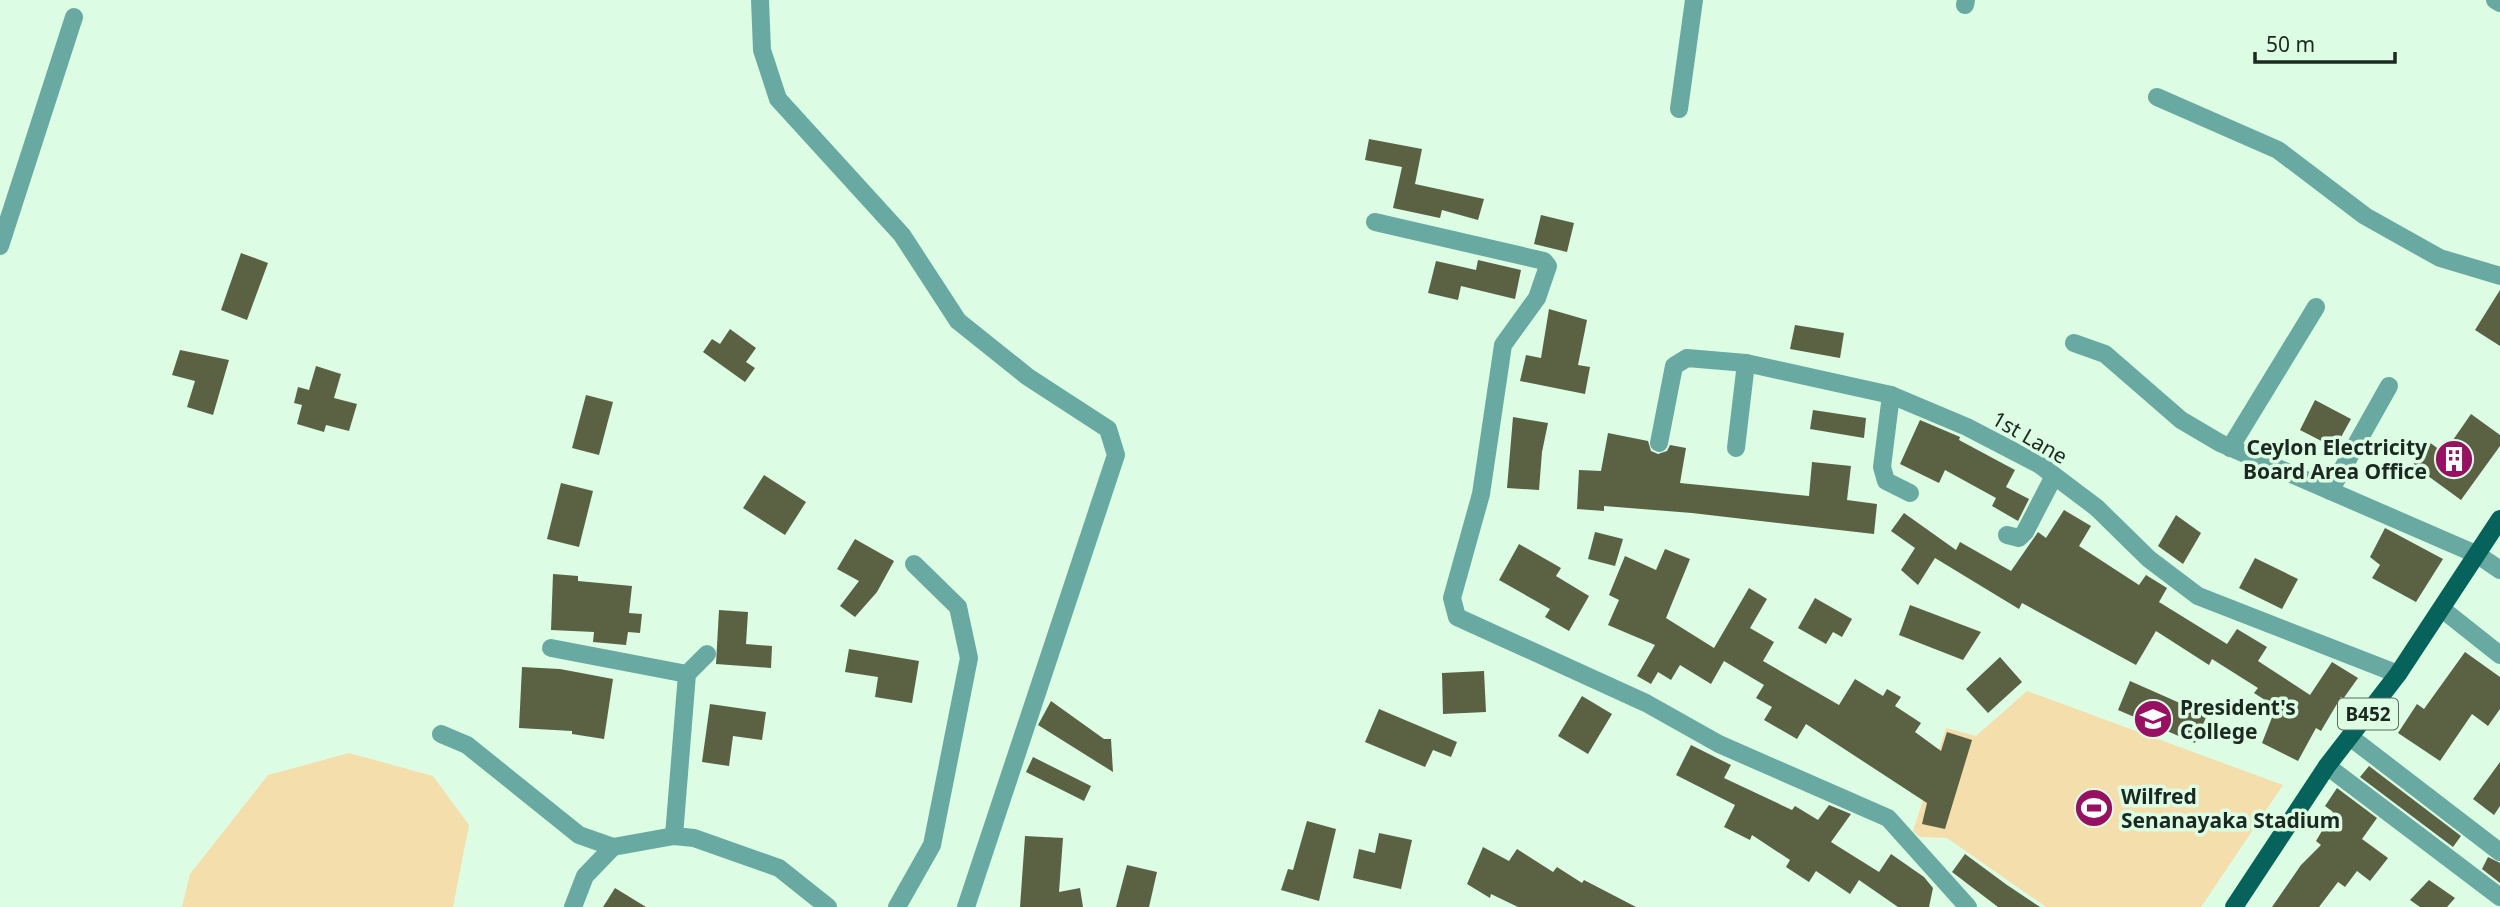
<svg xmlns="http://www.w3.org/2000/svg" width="2500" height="907" font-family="'Noto Sans',sans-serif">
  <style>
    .green { fill: #f4dfac }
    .building { fill: #5a6243 }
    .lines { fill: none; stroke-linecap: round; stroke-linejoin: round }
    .minor { stroke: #68aaa2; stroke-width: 18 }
    .major { stroke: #06635b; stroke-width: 18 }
    .labels { text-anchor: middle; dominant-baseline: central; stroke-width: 7; stroke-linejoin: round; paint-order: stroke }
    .shield { fill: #dcfde4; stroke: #56695b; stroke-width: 2 }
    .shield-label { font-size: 19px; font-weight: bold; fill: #1c2920 }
    .street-label { font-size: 21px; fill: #1c2920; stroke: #dcfde4 }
    .poi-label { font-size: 21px; font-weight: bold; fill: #1c2920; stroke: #dcfde4; text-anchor: start }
  </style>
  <rect width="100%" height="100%" fill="#dcfde4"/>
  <g class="green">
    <polygon points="2027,691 2283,785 2201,907 2046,907 1947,838 1920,837 1913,831 1946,728 1976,736"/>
    <polygon points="349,753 433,776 469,825 453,907 182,907 190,874 268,775"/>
  </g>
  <g class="building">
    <polygon points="1369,139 1422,149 1415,184 1484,199 1478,220 1442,210 1440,218 1393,208 1402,167 1365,160"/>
    <polygon points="1541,215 1574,223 1567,252 1534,244"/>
    <polygon points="241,253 268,263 247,320 221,310"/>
    <polygon points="1478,260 1521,270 1515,299 1461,286 1458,300 1428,293 1436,261 1476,270"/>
    <polygon points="2500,290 2500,346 2475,330"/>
    <polygon points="1549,309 1587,320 1578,365 1590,367 1585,394 1520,381 1526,355 1541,358"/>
    <polygon points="1795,325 1844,333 1840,358 1790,349"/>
    <polygon points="730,329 756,348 746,362 755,368 745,382 703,352 712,339 720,344"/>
    <polygon points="180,350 229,360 213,415 187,407 195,381 172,375"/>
    <polygon points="316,366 341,374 334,398 357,404 349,431 326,425 324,432 297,424 302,405 294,403 298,387 309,390"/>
    <polygon points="586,395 613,402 599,455 572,448"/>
    <polygon points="2315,400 2351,419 2335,448 2300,430"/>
    <polygon points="1813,410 1866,418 1864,438 1810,429"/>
    <polygon points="2471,414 2500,435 2500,446 2461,500 2413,465 2429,442 2444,453"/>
    <polygon points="1513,417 1548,423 1542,452 1539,490 1507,488"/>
    <polygon points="1920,420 1960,437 1959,440 2015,470 2006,487 2029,499 2018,521 1992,506 1996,498 1945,470 1939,483 1900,464"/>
    <polygon points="1608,433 1648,441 1651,451 1658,454 1667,451 1670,445 1686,448 1680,483 1809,496 1812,462 1851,466 1847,500 1877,504 1874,534 1692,513 1604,506 1604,511 1577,509 1579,470 1601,471"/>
    <polygon points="764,475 806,502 785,535 743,508"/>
    <polygon points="561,483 593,491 579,547 547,539"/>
    <polygon points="2064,510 2091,526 2079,546 2139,585 2146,575 2167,588 2159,602 2227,644 2237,629 2267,647 2258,661 2310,695 2332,662 2358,678 2343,699 2341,697 2321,731 2316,728 2298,761 2262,743 2276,707 2254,693 2258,688 2212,659 2209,665 2156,631 2136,665 2022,603 2019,609 1935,558 1918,585 1901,570 1915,548 1891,531 1904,513 1956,550 1960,542 2011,571 2038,532 2046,538"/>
    <polygon points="2176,515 2201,533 2183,564 2158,546"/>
    <polygon points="2385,528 2443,559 2416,602 2372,578 2380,565 2370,557"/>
    <polygon points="1595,532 1623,539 1615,566 1588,559"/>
    <polygon points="855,539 894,561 877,592 855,617 840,606 859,581 837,569"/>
    <polygon points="1519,544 1561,568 1556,576 1589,596 1569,631 1545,617 1550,609 1499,580"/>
    <polygon points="1665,549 1690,559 1666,618 1714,648 1749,588 1767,599 1750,628 1774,642 1763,661 1839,705 1855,679 1883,696 1887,689 1901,697 1895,706 1921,723 1915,732 1941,751 1947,732 1972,740 1945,829 1922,824 1927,803 1806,724 1797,739 1764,720 1772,707 1756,698 1764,685 1724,661 1711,684 1680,665 1671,680 1658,672 1651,684 1637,676 1655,645 1608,625 1619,600 1609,595 1625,556 1656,570"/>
    <polygon points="2255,558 2298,579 2282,609 2239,588"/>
    <polygon points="553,574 578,576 578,581 632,586 629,613 642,614 640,633 628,632 626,645 593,642 594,632 551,630"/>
    <polygon points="1815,598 1852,619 1842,637 1833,632 1826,644 1798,628"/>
    <polygon points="1910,605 1981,632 1963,660 1899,635"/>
    <polygon points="719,610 748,612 746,644 772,646 771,668 716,664"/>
    <polygon points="849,649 919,661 912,703 875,697 878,677 845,672"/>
    <polygon points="2465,652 2500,677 2500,709 2488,726 2472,714 2440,761 2398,733 2417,704 2424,709"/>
    <polygon points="2000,657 2022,682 1988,713 1966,689"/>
    <polygon points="522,667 560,669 613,679 604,739 572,734 572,731 519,728"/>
    <polygon points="1484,671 1486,712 1443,714 1442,673"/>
    <polygon points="2130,681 2207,715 2195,743 2118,710"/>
    <polygon points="1582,696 1612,714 1588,754 1558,736"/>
    <polygon points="1051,701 1104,739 1111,739 1113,772 1038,725"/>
    <polygon points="710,704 766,712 762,740 733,736 729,766 702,762"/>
    <polygon points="1379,709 1457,742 1451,757 1433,750 1425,767 1365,742"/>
    <polygon points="1691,745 1731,765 1724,778 1792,810 1795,806 1818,820 1829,805 1851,814 1831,842 1879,872 1891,854 1924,877 1933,888 1929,907 1898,907 1859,880 1850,894 1816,871 1809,882 1786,867 1790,860 1752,835 1750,840 1724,827 1735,805 1676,775"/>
    <polygon points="1033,757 1091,786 1084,801 1026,772"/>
    <polygon points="2500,762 2500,806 2494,815 2473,799"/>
    <polygon points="2369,766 2461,836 2453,847 2360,777"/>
    <polygon points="2337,788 2377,818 2362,839 2388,858 2370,881 2357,871 2345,887 2338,882 2319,907 2272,907 2301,865 2321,845 2316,841 2333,812 2325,806"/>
    <polygon points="1307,821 1336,829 1319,901 1281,890 1288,869 1293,870"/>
    <polygon points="1379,833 1412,840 1401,889 1353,878 1359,849 1375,853"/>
    <polygon points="1025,836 1063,838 1059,892 1080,888 1083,907 1020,907"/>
    <polygon points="1483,847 1509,861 1517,849 1553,872 1557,867 1582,883 1584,880 1636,907 1518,907 1491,894 1490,898 1467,884"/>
    <polygon points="1965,854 2007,885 2040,907 1998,907 1952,872"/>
    <polygon points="2488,857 2500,863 2500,883 2482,869"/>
    <polygon points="1127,865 1157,872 1149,907 1116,907"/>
    <polygon points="2429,880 2455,898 2447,907 2420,907 2410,900"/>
    <polygon points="615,888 646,907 603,907"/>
  </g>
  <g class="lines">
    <g class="minor">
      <polyline points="760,0 762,50 778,99 902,235 958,321 1028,377 1108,429 1116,455 966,907"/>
      <polyline points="2495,0 2500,3"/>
      <polyline points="1965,5 1966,0"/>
      <polyline points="2157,97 2278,150 2365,216 2440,258 2500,276"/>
      <polyline points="1679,109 1694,0"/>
      <polyline points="1375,222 1544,261 1548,266 1537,298 1503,345 1481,494 1452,598 1457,617 1646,703 1719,744 1888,818 1968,907"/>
      <polyline points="0,246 74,17"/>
      <polyline points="2074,343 2105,354 2181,420 2220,443 2478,555 2500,570"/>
      <polyline points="1891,395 1882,467 1886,481 1910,493"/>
      <polyline points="1659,443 1674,366 1687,358 1746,363 1891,395 1967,427 2040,465 2097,508 2149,559 2198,596 2398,674"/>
      <polyline points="1736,448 1746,363"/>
      <polyline points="2230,448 2316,307"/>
      <polyline points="2330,491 2389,386"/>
      <polyline points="2007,535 2019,538 2025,532 2054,476"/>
      <polyline points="2442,609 2500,655"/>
      <polyline points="551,648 687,674"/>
      <polyline points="441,734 467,745 579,835 613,847 674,836 694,838 779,868 828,907"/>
      <polyline points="2350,737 2500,852"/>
      <polyline points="2327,766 2500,897"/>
      <polyline points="674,836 687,674 707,654"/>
      <polyline points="573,907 585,876 613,847"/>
      <polyline points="897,907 932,845 969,658 958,607 914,564"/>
    </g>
    <polyline class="major" points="2234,907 2327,766 2398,674 2500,519"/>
  </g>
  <defs>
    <g id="building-disc" transform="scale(2.0125)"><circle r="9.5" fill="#991063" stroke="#dcfde4"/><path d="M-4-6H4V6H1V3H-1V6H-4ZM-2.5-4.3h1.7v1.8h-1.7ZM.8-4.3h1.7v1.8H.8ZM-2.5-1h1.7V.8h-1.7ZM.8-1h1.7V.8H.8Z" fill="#fff"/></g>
    <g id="school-disc" transform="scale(2.0125)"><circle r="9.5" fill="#991063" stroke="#dcfde4"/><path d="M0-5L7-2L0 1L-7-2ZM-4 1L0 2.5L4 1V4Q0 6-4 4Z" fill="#fff"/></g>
    <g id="stadium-disc" transform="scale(2.0125)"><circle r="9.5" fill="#991063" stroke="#dcfde4"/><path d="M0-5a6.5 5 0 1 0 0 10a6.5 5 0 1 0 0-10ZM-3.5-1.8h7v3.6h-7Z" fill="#fff"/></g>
  </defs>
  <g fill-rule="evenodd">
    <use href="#building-disc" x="2454" y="459"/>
    <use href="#school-disc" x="2153" y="719"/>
    <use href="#stadium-disc" x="2094" y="808"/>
  </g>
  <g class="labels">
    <rect class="shield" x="2338" y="698.5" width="60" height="31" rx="5"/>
    <g class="shield-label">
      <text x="2368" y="714">B452</text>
    </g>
    <g class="street-label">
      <text transform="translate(2030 437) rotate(30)">1st Lane</text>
    </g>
    <g class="poi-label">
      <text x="2427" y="447" text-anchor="end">Ceylon Electricity<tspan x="2427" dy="24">Board Area Office</tspan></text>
      <text x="2180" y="707">President's<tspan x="2180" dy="24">College</tspan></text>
      <text x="2121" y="796">Wilfred<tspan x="2121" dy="24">Senanayaka Stadium</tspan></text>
    </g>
  </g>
  <path d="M2255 52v10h140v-10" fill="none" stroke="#1c2920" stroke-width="3.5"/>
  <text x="2266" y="52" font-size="21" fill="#1c2920" stroke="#dcfde4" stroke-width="5" paint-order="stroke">50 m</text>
</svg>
